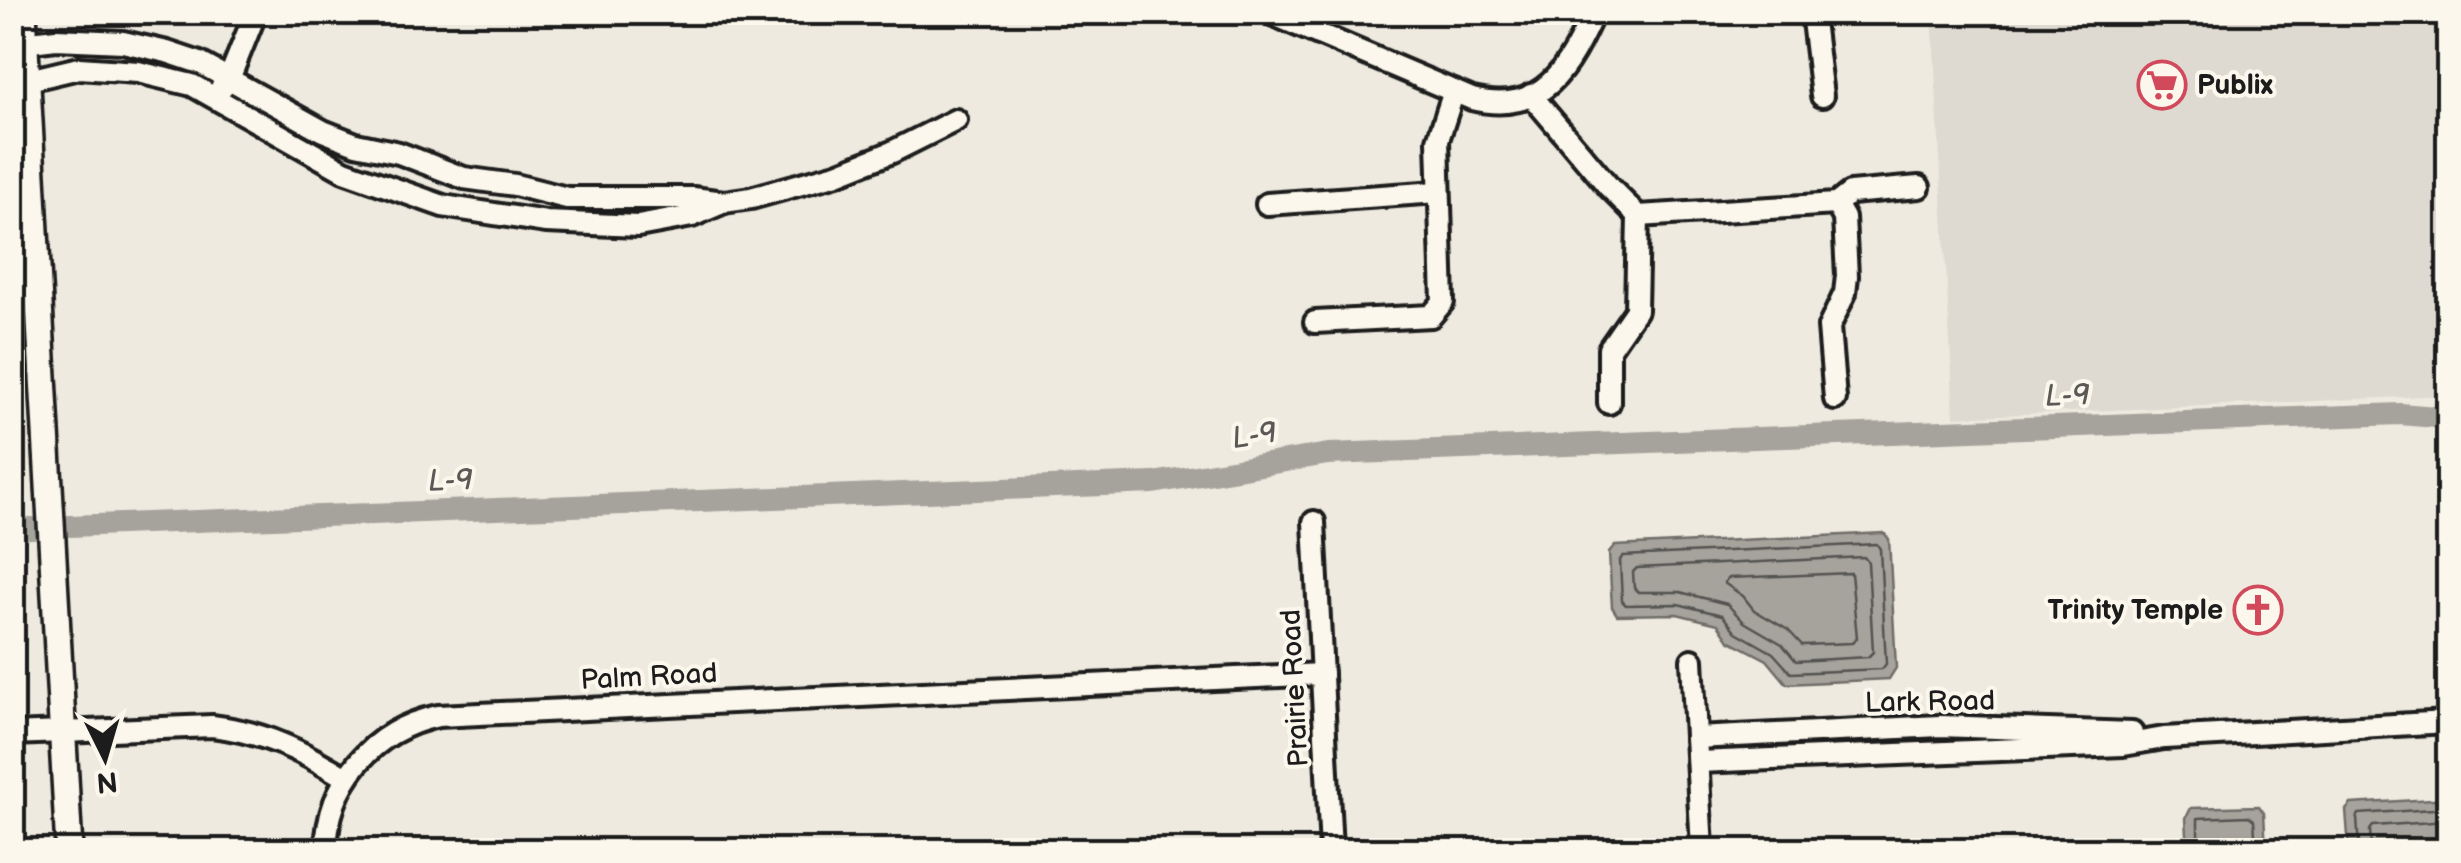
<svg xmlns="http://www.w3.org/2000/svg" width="2461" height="863" font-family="'Balsamiq Sans',sans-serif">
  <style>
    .built { fill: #dedad1 }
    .water { fill: #a6a39d; stroke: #6f6d69; stroke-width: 2.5 }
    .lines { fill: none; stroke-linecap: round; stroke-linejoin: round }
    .shore { stroke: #535250; stroke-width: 2.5 }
    .canal { stroke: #a6a39d; stroke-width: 22 }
    .minor-casing { stroke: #1c1c1c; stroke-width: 28 }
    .tertiary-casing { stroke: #1c1c1c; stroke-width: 32 }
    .minor { stroke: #fbf7ec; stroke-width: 20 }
    .tertiary { stroke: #fbf7ec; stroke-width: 25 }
    .labels { text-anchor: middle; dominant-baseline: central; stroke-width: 8; stroke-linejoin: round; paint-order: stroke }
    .poi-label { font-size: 28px; font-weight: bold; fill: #1c1c1c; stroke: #fbf7ec; text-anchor: start }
    .street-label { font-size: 28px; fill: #1c1c1c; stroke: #fbf7ec }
    .water-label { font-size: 30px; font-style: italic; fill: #5a5956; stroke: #fbf7ec }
  </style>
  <rect width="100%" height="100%" fill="#eeeadf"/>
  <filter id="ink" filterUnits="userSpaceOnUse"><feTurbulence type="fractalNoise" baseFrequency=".01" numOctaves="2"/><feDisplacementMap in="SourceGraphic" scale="20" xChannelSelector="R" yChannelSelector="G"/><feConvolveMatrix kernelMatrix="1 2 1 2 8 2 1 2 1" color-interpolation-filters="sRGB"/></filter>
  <g filter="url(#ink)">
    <polygon class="built" points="1932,13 2448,13 2448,395 1954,417"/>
    <g class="water">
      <polygon points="1884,533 1889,539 1896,668 1889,679 1787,684 1767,660 1729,640 1718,624 1677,614 1617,615 1612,607 1609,553 1615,546"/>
      <polygon points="2448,798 2448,850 2349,850 2346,810 2351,804"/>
      <polygon points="2259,806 2264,813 2266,850 2188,850 2186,818 2191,808"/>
    </g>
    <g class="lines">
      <g class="shore">
        <polygon points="1877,544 1880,549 1886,664 1882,669 1791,673 1773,653 1736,632 1722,615 1678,604 1626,605 1622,601 1620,560 1623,556"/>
        <polygon points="1864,557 1868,562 1873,652 1868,657 1796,661 1782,644 1744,622 1727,604 1680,592 1638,592 1634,588 1633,572 1637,568"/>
        <polygon points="1851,573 1857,638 1852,643 1802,645 1788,630 1754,610 1743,596 1724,583 1728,578"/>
        <polyline points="2198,850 2198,818 2249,816 2254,820 2256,850"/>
        <polyline points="2359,850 2357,818 2359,814 2448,808"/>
        <polyline points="2371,850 2370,830 2373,826 2448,821"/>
      </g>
      <g class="canal">
        <polyline points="70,526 1153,483 1328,454 2400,414 2448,418"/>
        <polyline points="12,529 33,528"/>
      </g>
      <g class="minor-casing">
        <g id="minor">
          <path d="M1267,12L1472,99C1544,116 1568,68 1594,12"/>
          <polyline points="1812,12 1822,96"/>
          <polyline points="14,44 56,39 123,42 167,52 200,63 323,131 356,144 399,153 464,178 515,185 567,198 693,198 724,202 751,198 837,174 892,152 956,120"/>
          <polyline points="12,84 79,68 138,72 192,85 344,171 443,206 546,222 638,226 692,216 722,203"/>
          <polyline points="221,88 229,79 256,12"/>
          <polyline points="1531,95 1609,187 1638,216 1836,204 1850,193 1919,187"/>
          <polyline points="1267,204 1438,192"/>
          <polyline points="1315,322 1431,316 1443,302 1438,140 1454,91"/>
          <polyline points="1835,399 1829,327 1845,293 1847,276 1844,218 1836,204"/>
          <polyline points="1609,403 1609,349 1636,310 1638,216"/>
          <polyline points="1314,522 1331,850"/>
          <polyline points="1692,660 1702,850"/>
          <path d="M12,734L212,726C264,732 302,751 346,778"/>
          <polyline points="1696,738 1940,726 2132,733"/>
          <polyline points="1698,762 2123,745 2164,738 2448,722"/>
          <path d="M326,850C328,782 372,730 438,716L1322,674"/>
        </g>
      </g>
      <g class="tertiary-casing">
        <polyline id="tertiary" points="23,12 69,850"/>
      </g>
      <use href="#minor" class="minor"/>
      <use href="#tertiary" class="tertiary"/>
    </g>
  </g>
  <defs>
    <g id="supermarket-ring" transform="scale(2.5)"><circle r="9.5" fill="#fbf7ec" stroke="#d1495b" stroke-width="1.5"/><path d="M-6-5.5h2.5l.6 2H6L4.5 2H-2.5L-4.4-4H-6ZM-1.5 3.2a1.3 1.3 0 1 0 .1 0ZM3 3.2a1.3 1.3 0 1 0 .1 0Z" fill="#d1495b"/></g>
    <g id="church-ring" transform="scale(2.5)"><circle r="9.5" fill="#fbf7ec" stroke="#d1495b" stroke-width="1.5"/><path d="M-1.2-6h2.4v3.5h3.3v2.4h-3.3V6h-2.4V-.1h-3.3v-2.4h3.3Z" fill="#d1495b"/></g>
  </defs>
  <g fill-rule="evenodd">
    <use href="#supermarket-ring" x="2162" y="85"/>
    <use href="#church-ring" x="2258" y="610"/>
  </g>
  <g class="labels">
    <g class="poi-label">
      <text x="2197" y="85">Publix</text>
      <text x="2223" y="610" text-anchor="end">Trinity Temple</text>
    </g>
    <g class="street-label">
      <text transform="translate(649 677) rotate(-3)">Palm Road</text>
      <text transform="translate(1295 688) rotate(-93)">Prairie Road</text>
      <text transform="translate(1930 702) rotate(-1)">Lark Road</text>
    </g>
    <g class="water-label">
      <text transform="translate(2067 396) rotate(-2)">L-9</text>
      <text transform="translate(1254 436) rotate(-9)">L-9</text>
      <text transform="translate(450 481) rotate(-2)">L-9</text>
    </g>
  </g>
  <rect width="2461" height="863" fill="none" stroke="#fbf7ec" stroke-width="50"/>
  <rect x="25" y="25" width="2411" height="813" fill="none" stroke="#1c1c1c" stroke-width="4" filter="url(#ink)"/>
  <g transform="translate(105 758) rotate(175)" stroke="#fbf7ec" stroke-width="8" paint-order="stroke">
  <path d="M0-8L18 38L0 25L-18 38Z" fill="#1c1c1c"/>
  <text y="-15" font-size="28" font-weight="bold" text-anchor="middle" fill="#1c1c1c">N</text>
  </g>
</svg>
